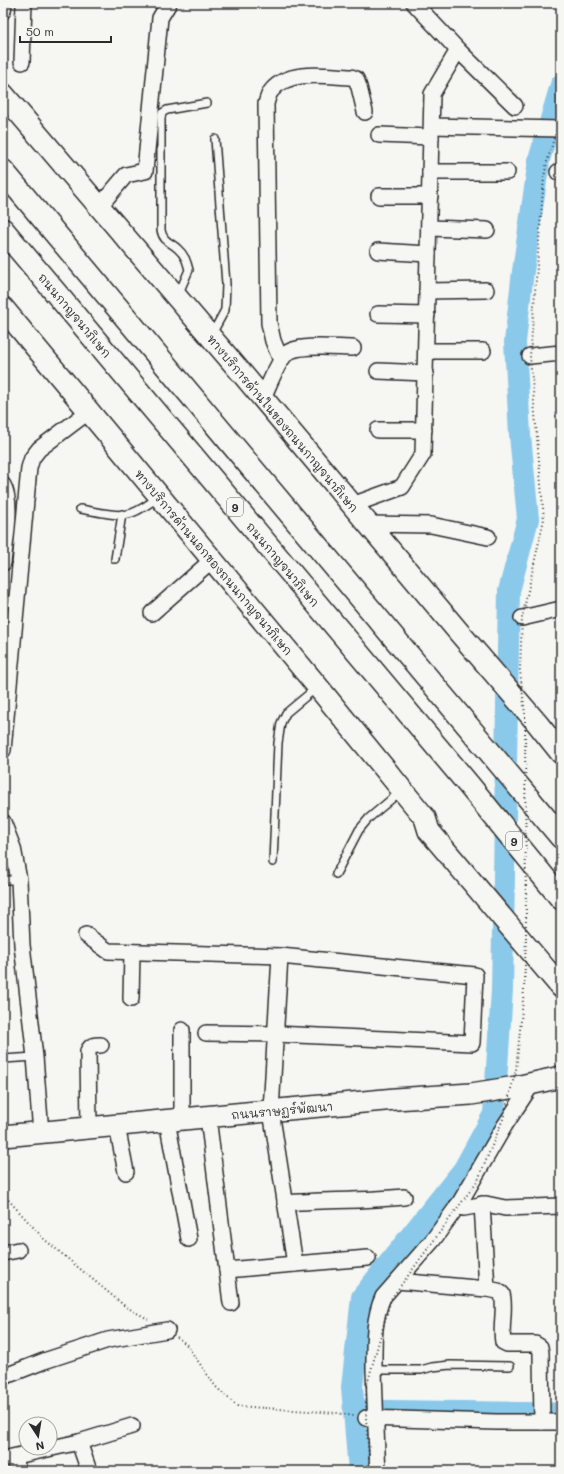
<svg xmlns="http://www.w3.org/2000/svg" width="564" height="1474" font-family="Mali,'Playpen Sans Thai',sans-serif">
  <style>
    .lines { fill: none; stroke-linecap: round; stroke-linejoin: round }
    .canal { stroke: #8bc9eb; stroke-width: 13 }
    .river { stroke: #8bc9eb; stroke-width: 22 }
    .lane-casing { stroke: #2b2b2b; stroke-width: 10 }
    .street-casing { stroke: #2b2b2b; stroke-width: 18 }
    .secondary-casing { stroke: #2b2b2b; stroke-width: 24 }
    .highway-casing { stroke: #2b2b2b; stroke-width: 25 }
    .path { stroke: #2b2b2b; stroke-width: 2; stroke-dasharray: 1 3; stroke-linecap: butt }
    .lane { stroke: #f6f6f2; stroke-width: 7 }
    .street { stroke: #f6f6f2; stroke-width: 15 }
    .secondary { stroke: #f6f6f2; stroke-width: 21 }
    .highway { stroke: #f6f6f2; stroke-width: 22 }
    .path-bridge { stroke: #2b2b2b; stroke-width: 2; stroke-dasharray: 1 3; stroke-linecap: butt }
    .labels { text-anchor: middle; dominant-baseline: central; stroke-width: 4; stroke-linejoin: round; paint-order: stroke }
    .shield { fill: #f6f6f2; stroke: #686867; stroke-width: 1 }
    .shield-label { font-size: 11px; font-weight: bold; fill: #2b2b2b }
    .street-label { font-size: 12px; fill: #2b2b2b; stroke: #f6f6f2 }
  </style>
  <rect width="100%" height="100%" fill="#f6f6f2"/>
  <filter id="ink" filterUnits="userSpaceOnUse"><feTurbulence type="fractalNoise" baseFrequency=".025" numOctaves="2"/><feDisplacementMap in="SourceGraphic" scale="8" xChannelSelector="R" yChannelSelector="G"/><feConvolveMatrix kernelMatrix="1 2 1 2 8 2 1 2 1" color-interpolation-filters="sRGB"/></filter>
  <g filter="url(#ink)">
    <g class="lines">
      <polyline class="canal" points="354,1406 561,1409"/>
      <polyline class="river" points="359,1471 352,1387 362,1297 464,1169 494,1114 502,990 509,591 528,519 520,435 515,342 523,271 539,160 561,85"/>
      <g class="lane-casing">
        <g id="lane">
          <path d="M178,295L189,270C187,262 185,255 178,249C171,242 163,242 161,230V118L162,113L167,110L207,103"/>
          <polyline points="212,334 225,310 226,284 215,139"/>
          <path d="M80,509C94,511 115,517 128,514C139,512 149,503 159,497"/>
          <polyline points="115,559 122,514"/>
          <polyline points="273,862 278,743 281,723 286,713 316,688"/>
          <polyline points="336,874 359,830 369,818 401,791"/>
          <polyline points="3,880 19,880"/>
          <polyline points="3,1059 35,1057"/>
          <polyline points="374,1370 421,1370 432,1367 450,1365 510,1366"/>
        </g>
      </g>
      <g class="street-casing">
        <g id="street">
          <polyline points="414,3 458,50 515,106"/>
          <polyline points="3,11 4,3"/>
          <polyline points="22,62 24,3"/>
          <polyline points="432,126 561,129"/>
          <polyline points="379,135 431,137"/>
          <polyline points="430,172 507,172"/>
          <polyline points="558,172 561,172"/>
          <polyline points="379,196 430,196"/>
          <polyline points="99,207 126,175 145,171 160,18 169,3"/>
          <polyline points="429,228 487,230"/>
          <polyline points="378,251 428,254"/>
          <polyline points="427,291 486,290"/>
          <polyline points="378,314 427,315"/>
          <polyline points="426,351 483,351"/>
          <polyline points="530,356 561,353"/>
          <path d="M281,360L273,341L269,323L266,104C267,100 269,93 272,90C290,69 326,76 351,77L356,79L359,87L365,112"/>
          <polyline points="378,371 426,373"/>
          <path d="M263,398C268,387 278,361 286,354C297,343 337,348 353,348"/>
          <polyline points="378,430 424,430"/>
          <path d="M3,485C13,502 5,542 3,563"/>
          <polyline points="352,505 402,487 423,454 432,94 458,50"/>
          <polyline points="368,524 431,525 488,537"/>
          <polyline points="152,613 212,560"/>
          <polyline points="522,618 561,609"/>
          <polyline points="3,750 29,468 32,458 39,449 88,412"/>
          <polyline points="3,822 13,848 19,880 22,945 35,1057 41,1133"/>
          <polyline points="86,935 108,951 280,956 475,975 472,1043 275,1034 206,1033"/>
          <polyline points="280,956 271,1111 295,1264 368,1258"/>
          <polyline points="131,999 132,952"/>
          <polyline points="182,1030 182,1120"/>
          <polyline points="208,1117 231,1303"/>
          <polyline points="167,1121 189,1239"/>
          <polyline points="117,1126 126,1172"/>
          <path d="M89,1128L88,1051C91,1045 94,1045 101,1045"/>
          <path d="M285,1203C325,1200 364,1201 404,1197"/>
          <polyline points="482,1204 487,1289"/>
          <polyline points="457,1206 464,1208 486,1204 505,1208 561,1206"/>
          <polyline points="3,1253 18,1250"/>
          <polyline points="227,1270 295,1264"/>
          <path d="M397,1281L487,1289L498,1291L502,1294C506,1309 500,1326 503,1342L507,1344H535L540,1347L541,1353L542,1422"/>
          <polyline points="3,1377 44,1361 108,1340 167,1330"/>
          <polyline points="366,1418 496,1422 561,1422"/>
          <polyline points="79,1442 89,1471"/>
          <polyline points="15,1457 18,1471"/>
          <polyline points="3,1459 79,1442 132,1426"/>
          <path d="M378,1471C376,1437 375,1403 374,1369C374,1345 373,1319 383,1297L433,1240L459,1204L505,1125L532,1084"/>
        </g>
      </g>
      <g class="secondary-casing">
        <g id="secondary">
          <polyline points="3,94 245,377 457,630 537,723 561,753"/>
          <polyline points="3,308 318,687 425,818 429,831 561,987"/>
          <polyline points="3,1136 395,1099 471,1094 516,1087 561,1077"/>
        </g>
      </g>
      <g class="highway-casing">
        <g id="highway">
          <polyline points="3,171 561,837"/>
          <polyline points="3,230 468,784 561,898"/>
        </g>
      </g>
      <g class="path">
        <polyline points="3,1194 44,1239 126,1307 148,1319"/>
        <polyline points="177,1337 186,1344 216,1387 237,1406 337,1413 354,1416"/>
      </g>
      <use href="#lane" class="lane"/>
      <use href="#street" class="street"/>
      <use href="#secondary" class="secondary"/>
      <use href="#highway" class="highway"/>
      <polyline class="path-bridge" points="370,1471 366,1418 366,1388 391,1299 478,1180 503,1119 516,1070 524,990 526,938 525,714 520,670 522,618 544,519 530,356 544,177 547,162 561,115"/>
    </g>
  </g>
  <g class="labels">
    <g class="shield">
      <rect x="227" y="498" width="16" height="18" rx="3"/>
      <rect x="506" y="832" width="16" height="18" rx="3"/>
    </g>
    <g class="shield-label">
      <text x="235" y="507">9</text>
      <text x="514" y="841">9</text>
    </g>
    <g class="street-label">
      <text transform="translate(75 315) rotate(50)">ถนนกาญจนาภิเษก</text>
      <text transform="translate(283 423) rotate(50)">ทางบริการด้านในของถนนกาญจนาภิเษก</text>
      <text transform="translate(214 562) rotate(50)">ทางบริการด้านนอกของถนนกาญจนาภิเษก</text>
      <text transform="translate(283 564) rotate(50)">ถนนกาญจนาภิเษก</text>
      <text transform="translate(282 1110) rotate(-5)">ถนนราษฏร์พัฒนา</text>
    </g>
  </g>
  <rect width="564" height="1474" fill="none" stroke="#f6f6f2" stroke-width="16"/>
  <rect x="8" y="8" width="548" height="1458" fill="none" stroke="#2b2b2b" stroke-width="1.5" filter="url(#ink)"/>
  <g transform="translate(38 1436) rotate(168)"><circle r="19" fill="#f6f6f2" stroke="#a5a5a2"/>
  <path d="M0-3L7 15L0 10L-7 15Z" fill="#2b2b2b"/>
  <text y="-6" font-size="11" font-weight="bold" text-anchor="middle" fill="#2b2b2b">N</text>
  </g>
  <path d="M20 36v6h91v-6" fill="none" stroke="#2b2b2b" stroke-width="2"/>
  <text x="26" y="36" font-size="12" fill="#2b2b2b" stroke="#f6f6f2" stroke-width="3" paint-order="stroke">50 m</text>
</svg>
